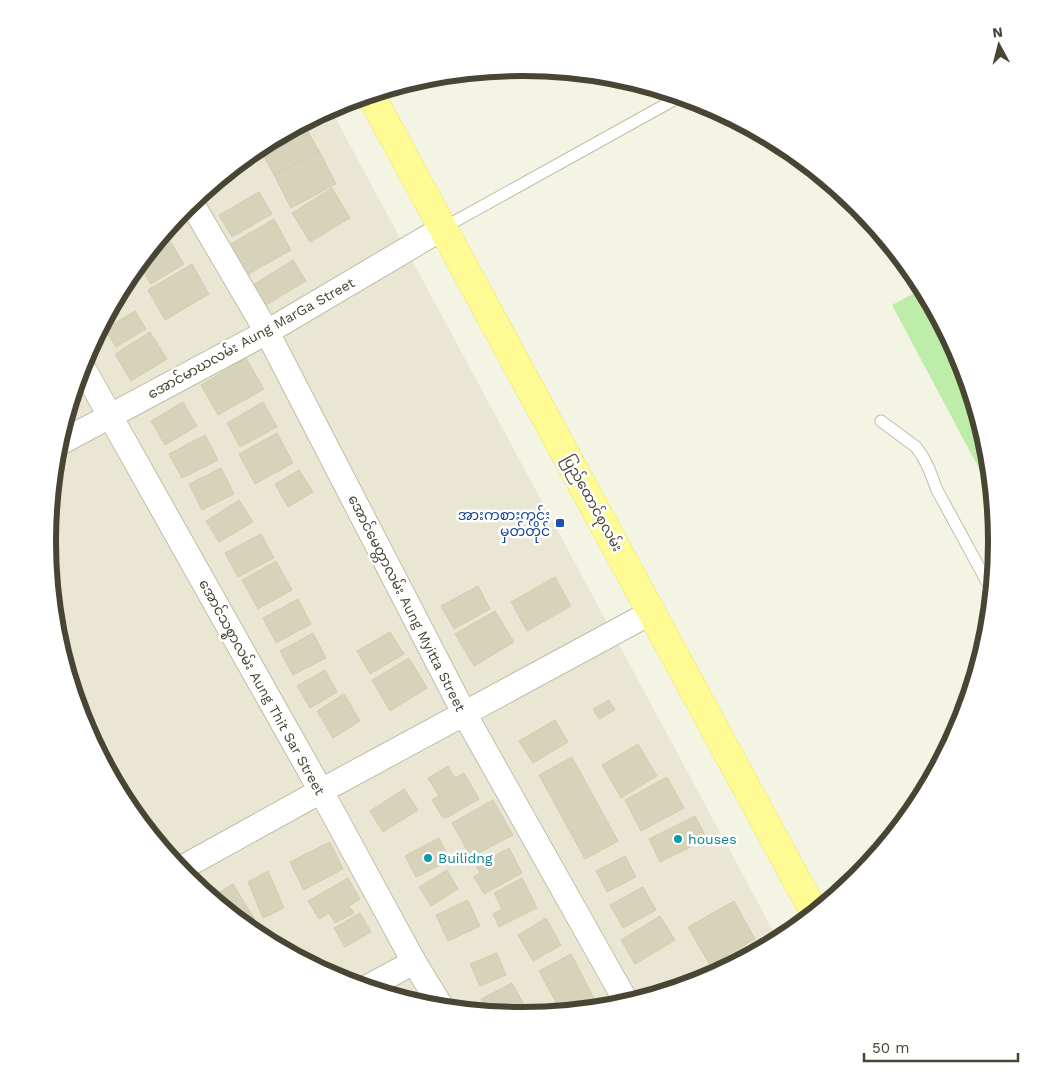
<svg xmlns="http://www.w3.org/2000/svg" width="1044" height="1083" font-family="'Work Sans','Noto Sans Myanmar',sans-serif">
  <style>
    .residential { fill: #e9e7d3 }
    .green { fill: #beedaa }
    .building { fill: #d7d3ba; stroke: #d3cdac }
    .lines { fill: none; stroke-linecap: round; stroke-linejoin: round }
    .service-casing { stroke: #c1bea7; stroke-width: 13 }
    .minor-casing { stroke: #c1bea7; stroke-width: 26 }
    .primary-casing { stroke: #efe759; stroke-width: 29 }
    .service { stroke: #fff; stroke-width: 11 }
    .minor { stroke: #fff; stroke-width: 24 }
    .primary { stroke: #fffb94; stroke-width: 28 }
    .transit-dot { fill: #1a4fb4; stroke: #fff; stroke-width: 2 }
    .culture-dot { fill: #0f9aa8; stroke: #fff; stroke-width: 2 }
    .labels { text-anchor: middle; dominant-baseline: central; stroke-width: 5; stroke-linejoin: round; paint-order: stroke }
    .street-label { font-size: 14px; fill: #484534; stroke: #fff }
    .transit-label { font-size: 14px; fill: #164399; stroke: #fff; text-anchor: end }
    .culture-label { font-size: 14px; fill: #0d838f; stroke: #fff; text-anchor: start }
    .rim { fill: none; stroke: #484534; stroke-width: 6 }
  </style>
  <rect width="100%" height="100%" fill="#f4f4e5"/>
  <polygon class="residential" points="330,108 778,940 703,980 614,1007 522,1016 429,1007 340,980 258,936 186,877 127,805 84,723 57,634 48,541 57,449 84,360 128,278 187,206 259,147"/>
  <polygon class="green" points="922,289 960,360 987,449 992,493 892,305"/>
  <g class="building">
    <polygon points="303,123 319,151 274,175 259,147"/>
    <polygon points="319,151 336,184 291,208 274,175"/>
    <polygon points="332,188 350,218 310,242 292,213"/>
    <polygon points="259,192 272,214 232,237 219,215"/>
    <polygon points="274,219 291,250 247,275 229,245"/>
    <polygon points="170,241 184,264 151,284 139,264 145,257"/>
    <polygon points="293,260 306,281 266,305 253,285"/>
    <polygon points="192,264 209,294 165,320 148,290"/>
    <polygon points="135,311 146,329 116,347 105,329"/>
    <polygon points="150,332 167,359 131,381 115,354"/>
    <polygon points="246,358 264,389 218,415 201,385"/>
    <polygon points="183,402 197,426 165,445 151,421"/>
    <polygon points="263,402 277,427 240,447 227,423"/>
    <polygon points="277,433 293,463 255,484 239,454"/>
    <polygon points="205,435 218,460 182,478 169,454"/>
    <polygon points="221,468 234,494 202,510 189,484"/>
    <polygon points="299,470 313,492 288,507 275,484"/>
    <polygon points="239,500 253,522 219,542 206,521"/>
    <polygon points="261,534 274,558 238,577 225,553"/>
    <polygon points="276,561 292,590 258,609 242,580"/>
    <polygon points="555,577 571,606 527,631 511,602"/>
    <polygon points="478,586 490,609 454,629 441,606"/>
    <polygon points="298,599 311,624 276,643 263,618"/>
    <polygon points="495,611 514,642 474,666 455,634"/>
    <polygon points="390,632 404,654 370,674 357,651"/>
    <polygon points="313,633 326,658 293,675 280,651"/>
    <polygon points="409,658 427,688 390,711 372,680"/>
    <polygon points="325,670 337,692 310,708 297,686"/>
    <polygon points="344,694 360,721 333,738 317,711"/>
    <polygon points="609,700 615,710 599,719 593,709"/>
    <polygon points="555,720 568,742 533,763 519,741"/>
    <polygon points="638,744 657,776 621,798 602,765"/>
    <polygon points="572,757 618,841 585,859 539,775"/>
    <polygon points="448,766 455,778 464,773 479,799 448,817 443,818 432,800 439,796 428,778"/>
    <polygon points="667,777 684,808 641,831 625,800"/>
    <polygon points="404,789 418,810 383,832 370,811"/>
    <polygon points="493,800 513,835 471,857 452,823"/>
    <polygon points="695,816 707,839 660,862 649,839"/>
    <polygon points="439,838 450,860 416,877 405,856"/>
    <polygon points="330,842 343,869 304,890 290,862"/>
    <polygon points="509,848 522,873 484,894 474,877 480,873 476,866"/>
    <polygon points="625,856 636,877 607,892 596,871"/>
    <polygon points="447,870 458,889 431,906 419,887"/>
    <polygon points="268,871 284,908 263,918 248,882"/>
    <polygon points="348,878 360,899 349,906 354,913 335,923 329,913 319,919 308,901"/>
    <polygon points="522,878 537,908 499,927 493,914 502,909 494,893"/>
    <polygon points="233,884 262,931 256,934 211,897"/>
    <polygon points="643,887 656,910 623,928 610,905"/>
    <polygon points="468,900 480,926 448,941 436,915"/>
    <polygon points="734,901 755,939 710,965 688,927"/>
    <polygon points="360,913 371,932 345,947 334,928"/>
    <polygon points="660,916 675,940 635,964 621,940"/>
    <polygon points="546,918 561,945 533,961 518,935"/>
    <polygon points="497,953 506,975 480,986 470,964"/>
    <polygon points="571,954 599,1008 549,1013 546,1008 556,1002 539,971"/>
    <polygon points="512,983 527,1010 517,1016 488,1013 481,999"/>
  </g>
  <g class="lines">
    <g class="service-casing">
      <g id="service">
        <polyline points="443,228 681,96"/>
        <polyline points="881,421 916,447 923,457 929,469 937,490 992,591"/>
      </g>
    </g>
    <g class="minor-casing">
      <g id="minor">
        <polyline points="191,202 267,332 464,713 627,1003"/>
        <polyline points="82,366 321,791 414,962 442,1008"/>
        <polyline points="58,444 267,332 443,228"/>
        <polyline points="180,869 321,791 652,612"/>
        <polyline points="366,988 414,962"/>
      </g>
    </g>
    <g class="primary-casing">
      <polyline id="primary" points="370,94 814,912"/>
    </g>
    <use href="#service" class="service"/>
    <use href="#minor" class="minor"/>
    <use href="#primary" class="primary"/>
  </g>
  <rect class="transit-dot" x="555" y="518" width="10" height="10" rx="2.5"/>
  <g class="culture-dot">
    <circle cx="678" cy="839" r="5"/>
    <circle cx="428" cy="858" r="5"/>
  </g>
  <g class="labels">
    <g class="street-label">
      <text transform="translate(251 338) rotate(-29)">အောင်မာဃလမ်း Aung MarGa Street</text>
      <text transform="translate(593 503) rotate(61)">ပြည်ထောင်စုလမ်း</text>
      <text transform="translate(407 603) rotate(63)">အောင်မေတ္တာလမ်း Aung Myitta Street</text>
      <text transform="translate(262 687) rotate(61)">အောင်သစ္စာလမ်း Aung Thit Sar Street</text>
    </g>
    <g class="transit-label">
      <text x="550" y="515">အားကစားကွင်း<tspan x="550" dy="16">မှတ်တိုင်</tspan></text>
    </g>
    <g class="culture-label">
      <text x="688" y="839">houses</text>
      <text x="438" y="858">Builidng</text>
    </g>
  </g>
  <path d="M0 0H1044V1083H0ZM521 76H523A465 465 0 0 1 988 541V542A465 465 0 0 1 523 1007H521A465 465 0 0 1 56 542V541A465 465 0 0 1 521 76Z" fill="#fff" fill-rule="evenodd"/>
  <path class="rim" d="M521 76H523A465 465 0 0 1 988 541V542A465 465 0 0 1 523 1007H521A465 465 0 0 1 56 542V541A465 465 0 0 1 521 76Z"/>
  <g transform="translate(999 45) rotate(353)" stroke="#ffffff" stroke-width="4" paint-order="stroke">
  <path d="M0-4L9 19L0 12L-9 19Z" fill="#484534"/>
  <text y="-8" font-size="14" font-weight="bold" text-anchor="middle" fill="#484534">N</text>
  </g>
  <path d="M864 1053v8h154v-8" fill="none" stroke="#484534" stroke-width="2.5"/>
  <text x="872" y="1053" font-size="15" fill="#484534" stroke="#ffffff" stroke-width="4" paint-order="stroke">50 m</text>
</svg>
